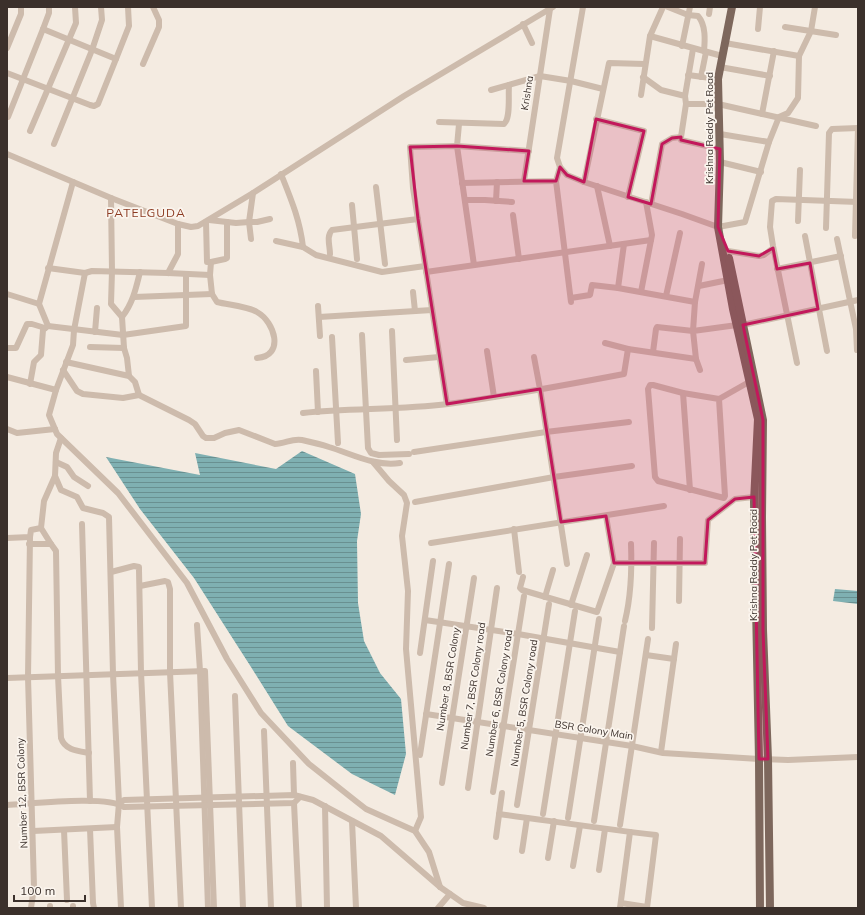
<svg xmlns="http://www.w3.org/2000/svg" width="865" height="915" font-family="Mulish,sans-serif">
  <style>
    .water { fill: url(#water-rules) }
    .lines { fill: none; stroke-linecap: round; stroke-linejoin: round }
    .minor { stroke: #cdbbac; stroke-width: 6 }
    .major { stroke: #7d675c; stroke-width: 8 }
    .marked { fill: #c2185b; fill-opacity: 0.2; stroke: #c2185b; stroke-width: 3; stroke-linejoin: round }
    .labels { text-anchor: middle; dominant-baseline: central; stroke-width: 3.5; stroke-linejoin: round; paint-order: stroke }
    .street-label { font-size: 10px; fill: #3b302b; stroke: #fbf5ee }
    .quarter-label { font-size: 12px; letter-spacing: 1px; fill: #8c3b22; stroke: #fbf5ee }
  </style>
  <defs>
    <pattern id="water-rules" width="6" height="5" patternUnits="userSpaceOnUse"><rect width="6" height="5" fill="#7fb0b2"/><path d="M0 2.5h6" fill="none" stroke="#699091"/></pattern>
  </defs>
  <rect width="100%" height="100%" fill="#f4ebe1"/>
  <g class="water">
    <polygon points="302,451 355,474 361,514 357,541 358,603 364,641 380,673 401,699 406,754 395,795 352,774 288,726 251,667 194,578 140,509 106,457 200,475 195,453 276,469"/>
    <polygon points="835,589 858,591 858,604 833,601"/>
  </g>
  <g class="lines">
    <g class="minor">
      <polyline points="583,7 557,158 560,167 567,175 584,182 682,214 718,227 745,222 769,142 779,117 788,113 798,98 799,56 811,31 815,7"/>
      <path d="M668,7L688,15L698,16C706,25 705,40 704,51"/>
      <polyline points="709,14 710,7"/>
      <polyline points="523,24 532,43"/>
      <polyline points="785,27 836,35"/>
      <polyline points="758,29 760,7"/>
      <polyline points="650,36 722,56"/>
      <polyline points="725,43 799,56"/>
      <polyline points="682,46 690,7"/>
      <polyline points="7,48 21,14 21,7"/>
      <polyline points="116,59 129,26 128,7"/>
      <polyline points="143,64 159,27 159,20 153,7"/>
      <polyline points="720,67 770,76"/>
      <polyline points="7,73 90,105 94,106 98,104 116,59 43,29"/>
      <polyline points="688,75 718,79"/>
      <polyline points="643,77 661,90 685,96 686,104 718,104 816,126"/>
      <polyline points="701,77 706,52"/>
      <polyline points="491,90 540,76 571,81 603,89"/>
      <polyline points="641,95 650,36 663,7"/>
      <polyline points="685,96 693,49"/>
      <polyline points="762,114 774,51"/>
      <polyline points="8,117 43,29 49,13 49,7"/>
      <polyline points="596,119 644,131 628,197"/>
      <path d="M439,122L504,124C511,118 508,95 509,85"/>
      <polyline points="459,124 457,146 474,265"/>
      <polyline points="30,131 76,23 75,7"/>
      <polyline points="720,134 769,142"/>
      <polyline points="681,137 681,140 720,149"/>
      <polyline points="681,137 686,104"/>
      <polyline points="54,144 92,50 102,20 101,7"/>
      <polyline points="7,154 111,198 178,224 191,227 198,226 253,193 404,96 553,7"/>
      <polyline points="720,162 761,172"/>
      <polyline points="524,181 550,9"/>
      <polyline points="556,181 571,302"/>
      <polyline points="584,182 609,63 645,64"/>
      <polyline points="462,183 556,181 560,167"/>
      <polyline points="597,186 610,246"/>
      <polyline points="376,187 385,264"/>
      <polyline points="253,193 249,222 257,222 270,219"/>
      <polyline points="111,198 112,271 111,304 122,317"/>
      <polyline points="465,200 485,200 512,202"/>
      <polyline points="496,201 497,182"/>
      <polyline points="651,204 662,144 672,138 681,137"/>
      <polyline points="352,205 357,259"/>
      <polyline points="513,215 519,259"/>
      <polyline points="209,220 236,223 249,222 251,239"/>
      <polyline points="798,221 800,170"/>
      <path d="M206,222L207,262H211L210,275L212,294L217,302C229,305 247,306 257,312C275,322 285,356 257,358"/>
      <polyline points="826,228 829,133 832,129 858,128"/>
      <polyline points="805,236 827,351"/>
      <polyline points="855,236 858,128"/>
      <polyline points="837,239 856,329 857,350"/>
      <path d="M276,241L303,247C300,220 291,199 281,174"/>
      <polyline points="303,247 316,255 382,272 425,266"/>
      <polyline points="728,251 759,256 764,255 773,248"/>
      <path d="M330,254C330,246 326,236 332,230L418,219"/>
      <polyline points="211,262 225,259 227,258 227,222"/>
      <polyline points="48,268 85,273 92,271 168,273 210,275"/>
      <polyline points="777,269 841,256"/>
      <polyline points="426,272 651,240"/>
      <polyline points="85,273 74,330 73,345 56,390 49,415 57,434 118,493 187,583 227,659 261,713 309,764 357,802 366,809 415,831 429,852 440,887"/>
      <polyline points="168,273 178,254 178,224"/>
      <polyline points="699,286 728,280"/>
      <polyline points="618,288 624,244"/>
      <polyline points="413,292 415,311"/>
      <polyline points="641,292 652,235 646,202"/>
      <polyline points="7,294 39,304"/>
      <polyline points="666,296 680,233"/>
      <polyline points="134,297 212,294"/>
      <polyline points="571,298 590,295 592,285 618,288 695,302 702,264"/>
      <polyline points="318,306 320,336"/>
      <polyline points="319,317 432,310"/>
      <polyline points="743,325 858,300"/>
      <polyline points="48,326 123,335 186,326 186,274"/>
      <polyline points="392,331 397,440"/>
      <polyline points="95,332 97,308"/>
      <polyline points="362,335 368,448 371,453 379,455 409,454"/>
      <polyline points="332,337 338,443"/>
      <polyline points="605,343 628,349 696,359 693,331 737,325"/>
      <polyline points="90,347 124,348"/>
      <polyline points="7,348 16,348 27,324 32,324 45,328"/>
      <polyline points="487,351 494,397"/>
      <polyline points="653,352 656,329 657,327 693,331 695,302"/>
      <polyline points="534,357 540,389 567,564"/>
      <polyline points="696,359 700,370"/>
      <polyline points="406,360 439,357"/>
      <polyline points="66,362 129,376 135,382 139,395"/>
      <polyline points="797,363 773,246 770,227 772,201 776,199 858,202"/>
      <path d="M63,370L77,391L83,394L123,398L139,395L189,420L195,424L203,436L206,438H214L225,433L239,430L275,444C285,444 292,438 302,440C311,442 320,444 329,447C352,454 376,467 400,463"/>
      <polyline points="316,371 318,412"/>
      <path d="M129,376L127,358L124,348L122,317C133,303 136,288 140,272"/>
      <polyline points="7,377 56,390"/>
      <polyline points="30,384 34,362 41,355 43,330 48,326 39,304 73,182"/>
      <polyline points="683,393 690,490"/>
      <polyline points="719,399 725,496 724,498 658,481 655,477 648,389 650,385 653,385 683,393 719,399 749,382"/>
      <polyline points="447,404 413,188 410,147 457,146 529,151"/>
      <path d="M303,413C351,408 400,410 448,404C507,396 566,385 624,374L628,349"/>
      <polyline points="7,429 17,433 55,429"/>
      <polyline points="414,452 546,432 629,422"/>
      <polyline points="56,462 67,467 74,477 88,486"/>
      <polyline points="373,462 389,481 404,495 407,503 402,536 408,591 406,649 421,817 415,831"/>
      <polyline points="55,476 61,490 77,497 83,508 103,513 109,517 113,674 119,803 117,827 121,908"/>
      <polyline points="415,502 554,477 632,466"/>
      <polyline points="606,516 614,563"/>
      <polyline points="82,524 90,801"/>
      <polyline points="41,528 51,544"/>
      <polyline points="514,529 519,572"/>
      <polyline points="30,537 28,677 34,887 31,908"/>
      <polyline points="7,538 30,537 31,530 41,528 44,501 55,476 56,453 61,438"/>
      <polyline points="431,543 664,506"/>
      <path d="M29,544H51L56,551L58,676L61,738C65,750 77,751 89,753"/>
      <polyline points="111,572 134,566 139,567 139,570 141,672 152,908"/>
      <polyline points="523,577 520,588 522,590 597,612 614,563 705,563 708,520 735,499 754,497"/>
      <polyline points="140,586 165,581 168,582 170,589 170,672 181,908"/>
      <polyline points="545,597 553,570"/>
      <polyline points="679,601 680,539"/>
      <polyline points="571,605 587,555"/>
      <polyline points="425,620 518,634 620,652"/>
      <path d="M625,621C631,596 632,570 631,544"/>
      <polyline points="197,625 200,671 208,908"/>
      <polyline points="652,628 654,543"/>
      <polyline points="420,653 433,561"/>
      <polyline points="646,655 674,659"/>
      <polyline points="7,678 205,671 214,908"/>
      <polyline points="235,696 243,908"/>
      <polyline points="426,714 632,746 663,753 759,759 788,760 858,757"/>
      <polyline points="264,731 271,908"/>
      <polyline points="661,752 676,644"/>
      <polyline points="420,755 449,564"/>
      <polyline points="293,763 294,795"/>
      <polyline points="442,783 474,578"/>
      <polyline points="468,788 497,588"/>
      <polyline points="493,792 524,596"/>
      <polyline points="119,803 124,800 294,795 313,800 381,836 440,887 463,903 484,908"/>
      <polyline points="294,803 299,908"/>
      <path d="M7,805C30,804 108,795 124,807L294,803L300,797"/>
      <polyline points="517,805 549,604"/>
      <polyline points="325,806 327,908"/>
      <path d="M499,814C551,821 603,829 656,835L647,908"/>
      <polyline points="543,814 575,611"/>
      <polyline points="568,818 599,619"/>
      <polyline points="352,821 356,908"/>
      <polyline points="594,821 624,626"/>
      <polyline points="620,825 648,639"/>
      <polyline points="90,829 93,903 94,908"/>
      <polyline points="64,830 67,900"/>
      <polyline points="33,831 117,827"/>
      <polyline points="496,837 502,793"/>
      <polyline points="522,851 527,818"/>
      <polyline points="548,858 554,821"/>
      <polyline points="573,866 580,826"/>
      <polyline points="599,870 605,829"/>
      <polyline points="621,903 647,907"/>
      <polyline points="73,906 73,908"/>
      <polyline points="50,908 50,906"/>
      <polyline points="438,908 450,894"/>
      <polyline points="620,908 630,832"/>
    </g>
    <g class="major">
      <polyline points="732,7 718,79 720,162 718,227 733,309 758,419 754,502 759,759 760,908"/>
      <polyline points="729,258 763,420 762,517 763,630 768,759 770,908"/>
    </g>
  </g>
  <path class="marked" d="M596,119L644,131L628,197L651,204L662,144L672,138L681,137V140L720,149L718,227L728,251L759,256L773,248L777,269L810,263L818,309L743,325L763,420V630L768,759H759L754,497L735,499L708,520L705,563H614L606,516L561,522L540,389L447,404L418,219L410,147L457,146L529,151L524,181H556L560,167L567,175L584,182Z"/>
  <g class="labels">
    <g class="street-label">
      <text transform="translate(527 93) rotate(-81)">Krishna</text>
      <text transform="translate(709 128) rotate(-90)">Krishna Reddy Pet Road</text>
      <text transform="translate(753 565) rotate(-90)">Krishna Reddy Pet Road</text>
      <text transform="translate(448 679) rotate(-81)">Number 8, BSR Colony</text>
      <text transform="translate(473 686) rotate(-82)">Number 7, BSR Colony road</text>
      <text transform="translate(499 693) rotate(-81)">Number 6, BSR Colony road</text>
      <text transform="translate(524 703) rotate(-81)">Number 5, BSR Colony road</text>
      <text transform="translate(594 730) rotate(9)">BSR Colony Main</text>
      <text transform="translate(22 793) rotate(-92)">Number 12, BSR Colony</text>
    </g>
    <g class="quarter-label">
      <text x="146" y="212">PATELGUDA</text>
    </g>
  </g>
  <rect width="865" height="915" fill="none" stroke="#3b302b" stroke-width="16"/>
  <path d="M14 895v6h71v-6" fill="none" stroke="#3b302b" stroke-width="2"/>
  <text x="20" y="895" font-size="12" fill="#3b302b" stroke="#fbf5ee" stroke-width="3" paint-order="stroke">100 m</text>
</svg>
